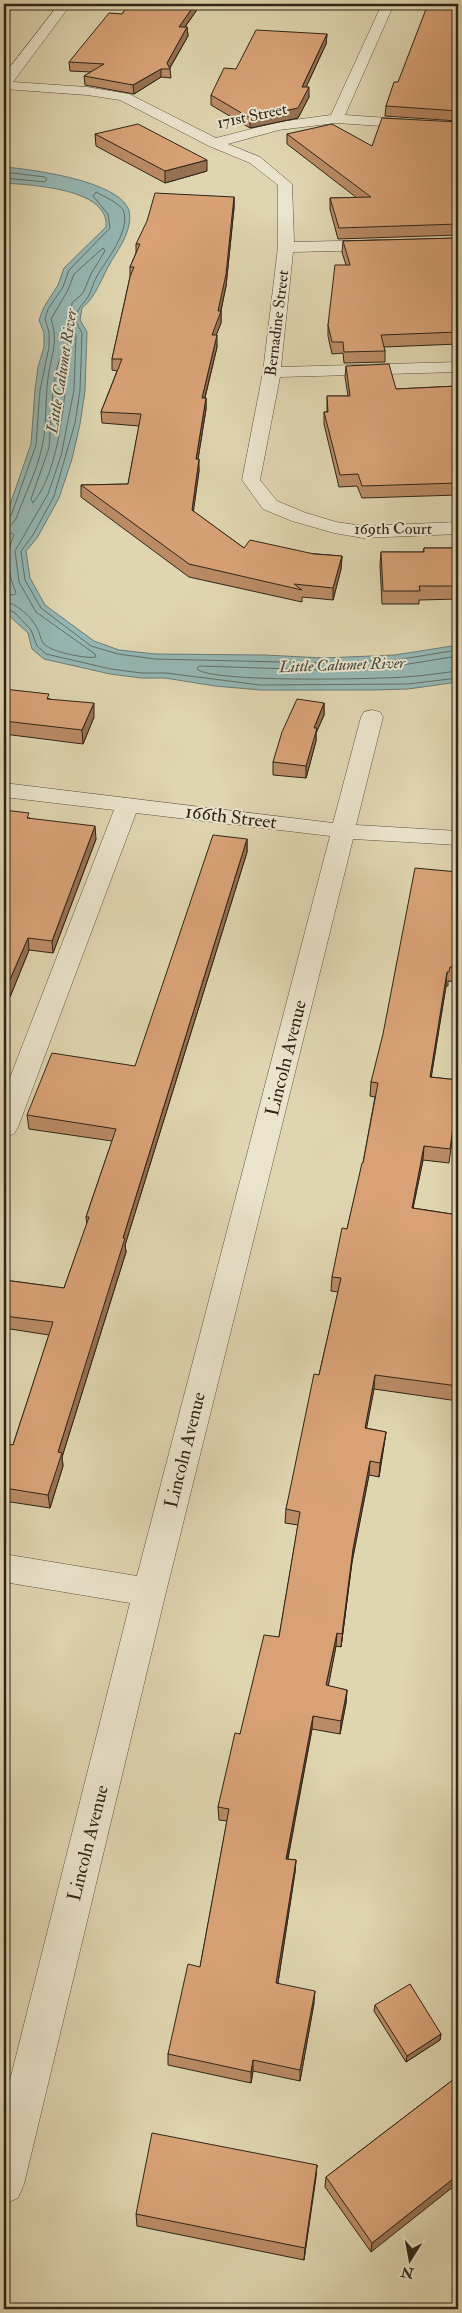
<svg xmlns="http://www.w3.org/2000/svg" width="462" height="2313" font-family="'IM FELL Double Pica',serif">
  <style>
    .water { fill: #95b7b3; stroke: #6c7c75 }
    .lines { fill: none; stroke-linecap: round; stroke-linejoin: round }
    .shore { stroke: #626e65; stroke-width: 1 }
    .minor-casing { stroke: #5b503d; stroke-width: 1 }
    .minor { fill: #eae4cc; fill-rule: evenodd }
    .wall { fill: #ba8b65; stroke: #2f2417 }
    .shaded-wall { fill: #977153; stroke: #2f2417 }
    .building { fill: #d8a276; stroke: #2f2417 }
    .labels { text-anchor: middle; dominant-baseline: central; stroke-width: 4; stroke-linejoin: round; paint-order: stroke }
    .far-street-label { font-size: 16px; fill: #2f2417; stroke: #eae4cc }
    .far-water-label { font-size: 16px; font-style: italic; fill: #48493e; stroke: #eae4cc }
    .street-label { font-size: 19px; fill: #2f2417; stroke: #eae4cc }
  </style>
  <rect width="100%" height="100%" fill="#dfd5b0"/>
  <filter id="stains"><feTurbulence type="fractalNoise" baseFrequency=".004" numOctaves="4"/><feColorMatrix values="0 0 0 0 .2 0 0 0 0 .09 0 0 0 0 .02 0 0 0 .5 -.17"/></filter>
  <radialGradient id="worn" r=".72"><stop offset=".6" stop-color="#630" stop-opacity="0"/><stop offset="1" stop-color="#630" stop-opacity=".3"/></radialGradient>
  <path class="water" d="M4,167C30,169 121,181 129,211C133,228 120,247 112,260C102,276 97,296 82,308L80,320L87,332L85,391L80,424L72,459L59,498L37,538L26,551L30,578L45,605L94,641L119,650L155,654L265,655L323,658L395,655L458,645V682L408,689L371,690H260L215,686L165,678H141L110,674L44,659L32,649L28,633L4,611V522L31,444L35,390L38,367L44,347V333L39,320L44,307L58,285L64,268L106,227C110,188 30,185 4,183Z"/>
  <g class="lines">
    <g class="shore">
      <polyline points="4,172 45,177 47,179 45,182 4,178"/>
      <path d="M66,349L68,351C66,392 60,471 33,503L31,499L49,448L53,391L56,371L63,350Z"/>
      <path d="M4,520L11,516L36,445L40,390L49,347V332L45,319L48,309L63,287L69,270L110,228L108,214L93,196L96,192C104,197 121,203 124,212C129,233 107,259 97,276C93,282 92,291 88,297C81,307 78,307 75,320L82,333L80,390L75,423L54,496L33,535L21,551L25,580L41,608L91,646L118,654L155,659L323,663L396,660L458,650"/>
      <path d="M4,526L11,525L16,519C24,496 37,471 42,447C47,425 45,401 48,378C51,354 59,344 51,319L68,290L74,274L103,248L105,251L91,274L83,293L72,303L69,324L76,335L74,390L61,456L48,494L15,551L19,582L36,612L95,654L96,657C86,659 50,652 43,643C40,638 40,633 37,628C31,616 17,604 4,601"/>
      <path d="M4,534L12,533L14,535C5,555 8,573 16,593L14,595L4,594"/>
      <polyline points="4,607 15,613 31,630 37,646 46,654 111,669 141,673 166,673 260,685 408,684 458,678"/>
      <path d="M458,656L396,666L323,670L199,666L197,669C212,683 376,679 405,677C423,676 440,673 458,671"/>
    </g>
    <g class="minor-casing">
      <g id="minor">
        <polygon points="59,4 71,4 13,82 87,87 129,94 216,138 279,122 331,115 382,4 394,4 345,115 458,123 458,131 336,123 279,130 228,144 260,157 292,184 294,242 379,240 384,242 387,245 384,248 379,250 293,252 281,367 458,362 458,372 280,377 260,480 277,501 306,513 336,522 363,526 458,522 458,534 363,538 334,533 292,521 263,509 242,480 263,372 278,247 278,185 250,163 209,146 120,100 87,95 4,89 4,75"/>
        <polygon points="372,710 380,712 383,717 356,825 458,831 458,845 353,839 166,1592 24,2184 18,2198 4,2204 4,2104 130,1603 4,1582 4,1554 137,1576 330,836 136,813 18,1127 14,1134 4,1137 4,1093 114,810 4,797 4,783 333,823 361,717 364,712"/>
      </g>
    </g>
    <use href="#minor" class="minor"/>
  </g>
  <g class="wall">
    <polygon points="129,4 201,4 185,27 187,27 188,36 170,68 170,69 171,78 161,77 134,94 85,85 84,76 91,72 70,71 69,62 122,14"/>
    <polygon points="458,4 458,235 338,239 330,209 330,198 357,198 287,144 287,134 372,146 458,122 458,121 385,116 386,106 398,82"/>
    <polygon points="327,34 326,44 306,87 309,97 298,118 250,128 211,105 211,95 236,69"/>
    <polygon points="95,134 207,171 165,183 96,146"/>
    <polygon points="234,197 234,208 226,286 221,311 221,323 216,335 217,347 205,398 206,398 206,409 198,459 199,471 193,511 244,548 342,556 341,569 333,600 302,597 302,602 189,577 81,497 81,485 128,484 139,426 102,423 101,412 117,371 112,370 112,359 130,277 130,267 136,253 136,244"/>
    <polygon points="458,238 458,344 384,347 385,351 385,362 344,363 343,353 332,354 328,336 328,325 346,265 342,252 343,241"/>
    <polygon points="346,366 396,389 458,386 458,495 362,498 357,486 339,487 324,424 324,412 327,412 327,396 348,396 345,377"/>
    <polygon points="424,548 458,548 458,599 419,600 419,604 382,604 380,565 381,552 423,552"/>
    <polygon points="4,689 50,699 94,717 83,744 4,734"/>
    <polygon points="324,703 324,715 316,733 316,741 306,778 273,775 273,762"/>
    <polygon points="4,810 96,839 53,953 29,950 10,997 4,996"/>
    <polygon points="247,839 247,852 125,1245 126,1252 62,1457 63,1466 50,1508 4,1501 4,1443 13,1445 49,1335 4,1328 4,1280 64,1288 87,1224 86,1217 112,1141 29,1129 27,1115 135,1066"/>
    <polygon points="457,906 458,907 458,982 448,981 448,986 446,986 431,1077 458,1080 458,1095 449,1163 423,1160 413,1208 458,1215 458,1401 374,1389 366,1428 386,1432 384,1445 379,1477 369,1475 352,1562 341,1647 336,1646 328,1686 347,1690 346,1703 340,1734 312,1729 288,1859 296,1860 295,1872 278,1983 314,2003 300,2081 253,2071 251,2083 168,2065 168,2054 200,1967 227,1821 219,1820 218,1807 240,1734 279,1637 298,1525 285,1523 286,1509 319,1375 338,1292 331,1291 332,1277 347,1229 363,1163 375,1097 370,1096 371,1082"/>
    <polygon points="375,2005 441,2034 440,2040 406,2062 374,2011"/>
    <polygon points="458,2076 371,2252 325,2187 326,2177"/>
    <polygon points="317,2165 304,2260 137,2226 136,2214"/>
  </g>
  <g class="shaded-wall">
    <polygon points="195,4 201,4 179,35 179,27"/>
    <polygon points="187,27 188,36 169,69 167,63"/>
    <polygon points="327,34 326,44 302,96 302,87"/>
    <polygon points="161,69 161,77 134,94 133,85"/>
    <polygon points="309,87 309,97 298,118 250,128 250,118"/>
    <polygon points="207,160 207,171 165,183 165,171"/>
    <polygon points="234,197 234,208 226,286 220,314 221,311 221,323 212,346 212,335 218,311"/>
    <polygon points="217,335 217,347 202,409 202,398"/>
    <polygon points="206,398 206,409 196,471 196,459"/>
    <polygon points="199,459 199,471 192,522 192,510"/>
    <polygon points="342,556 341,569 333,600 333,588"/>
    <polygon points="94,703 94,717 83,744 82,730"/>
    <polygon points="324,703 324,715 316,733 316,741 306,778 306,766 314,728"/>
    <polygon points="95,826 96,839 53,953 52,941"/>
    <polygon points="247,839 247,852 125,1245 126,1252 62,1457 63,1466 50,1508 48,1495 58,1452 123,1238"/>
    <polygon points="28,938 29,950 10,997 8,984"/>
    <polygon points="447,972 446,986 429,1091 430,1077"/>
    <polygon points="424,1146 423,1160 410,1222 412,1208"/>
    <polygon points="375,1375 374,1389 364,1442 365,1428"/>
    <polygon points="386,1432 384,1445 379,1477 380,1463"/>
    <polygon points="370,1461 369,1475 352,1562 341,1647 353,1549"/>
    <polygon points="337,1633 336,1646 326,1698 326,1685"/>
    <polygon points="347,1690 346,1703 340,1734 341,1721"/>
    <polygon points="313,1716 312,1729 285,1871 286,1859"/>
    <polygon points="296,1860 295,1872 276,1995 276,1983"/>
    <polygon points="315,1991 314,2003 300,2081 300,2070"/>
    <polygon points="441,2034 440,2040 406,2062 407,2056"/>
    <polygon points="253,2060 253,2071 251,2083 251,2072"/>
    <polygon points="317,2165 316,2178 304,2260 305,2248"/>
    <polygon points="458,2175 458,2183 371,2252 372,2243"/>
  </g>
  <g class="building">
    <polygon points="129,4 195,4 179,27 187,27 167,63 170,69 161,69 133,85 84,76 104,64 69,62 109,13 122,14"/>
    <polygon points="428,4 458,4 458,111 386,106 394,82 398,82"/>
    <polygon points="256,30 327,34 302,87 309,87 298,108 250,118 211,95 224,68 236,69"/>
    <polygon points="382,118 458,122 458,224 339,228 330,198 371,197 287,134 332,124 372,146"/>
    <polygon points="138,124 207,160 165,171 95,134"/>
    <polygon points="155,193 234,197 226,274 218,311 221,311 212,335 217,335 202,398 206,398 196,459 199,459 192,510 244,548 250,540 314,554 342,556 333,588 294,584 302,590 189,564 81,485 128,484 141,414 101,412 122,359 112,359 130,277 134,267 130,267 140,244 136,244 147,221"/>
    <polygon points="458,238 458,332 381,335 385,351 344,352 343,342 332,342 328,325 335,265 350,265 343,241"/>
    <polygon points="389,364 396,389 458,386 458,483 362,486 358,474 340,475 324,412 328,412 327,396 350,396 346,366"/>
    <polygon points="424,548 458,548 458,586 419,586 420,591 383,591 381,552 424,552"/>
    <polygon points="4,689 49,694 47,699 94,703 82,730 4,721"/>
    <polygon points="297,699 324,703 314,728 317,728 306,766 273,762 282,732"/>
    <polygon points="4,810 29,813 27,818 95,826 52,941 28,938 8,984 4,984"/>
    <polygon points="213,835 247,839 123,1238 125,1238 58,1452 62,1453 48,1495 4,1488 4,1443 13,1445 53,1322 4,1316 4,1280 64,1288 89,1217 86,1217 116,1129 27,1115 52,1053 135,1066"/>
    <polygon points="415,868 458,872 458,891 456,906 458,907 458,968 450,967 449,972 447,972 430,1077 458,1080 458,1092 450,1149 424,1146 412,1208 458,1215 458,1386 375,1375 365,1428 386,1432 380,1463 370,1461 353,1549 342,1634 337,1633 326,1685 347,1690 341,1721 313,1716 286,1859 296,1860 276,1983 315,1991 300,2070 253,2060 251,2072 168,2054 188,1964 200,1967 229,1809 218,1807 235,1733 240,1734 264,1635 279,1637 300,1512 286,1509 314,1374 319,1375 341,1278 332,1277 342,1228 347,1229 362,1163 363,1163 378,1083 371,1082 383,1034"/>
    <polygon points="410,1984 441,2034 407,2056 375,2005"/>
    <polygon points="458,2076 458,2175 372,2243 326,2177"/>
    <polygon points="152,2133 317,2165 305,2248 136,2214"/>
  </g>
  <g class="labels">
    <g class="far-street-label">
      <text transform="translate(252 116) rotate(-12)">171st Street</text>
      <text transform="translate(277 323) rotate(-83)">Bernadine Street</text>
      <text x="393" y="529">169th Court</text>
    </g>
    <g class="far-water-label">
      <text transform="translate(62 371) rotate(-81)">Little Calumet River</text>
      <text transform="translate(342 665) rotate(-2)">Little Calumet River</text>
    </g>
    <g class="street-label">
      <text transform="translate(231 817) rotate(7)">166th Street</text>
      <text transform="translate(286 1058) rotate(-76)">Lincoln Avenue</text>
      <text transform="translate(185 1450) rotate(-76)">Lincoln Avenue</text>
      <text transform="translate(88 1843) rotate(-76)">Lincoln Avenue</text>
    </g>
  </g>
  <rect width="462" height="2313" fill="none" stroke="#dfd5b0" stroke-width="20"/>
  <rect x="5" y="5" width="452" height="2303" fill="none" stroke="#2f2417" stroke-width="2.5"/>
  <rect x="10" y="10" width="442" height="2293" fill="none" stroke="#2f2417"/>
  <g transform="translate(410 2260) rotate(191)" stroke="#eae4cc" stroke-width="4" paint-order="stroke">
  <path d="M0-4L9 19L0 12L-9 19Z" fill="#2f2417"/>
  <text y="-8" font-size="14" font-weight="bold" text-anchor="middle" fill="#2f2417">N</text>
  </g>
  <rect width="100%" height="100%" filter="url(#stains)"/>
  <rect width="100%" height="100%" fill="url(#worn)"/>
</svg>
